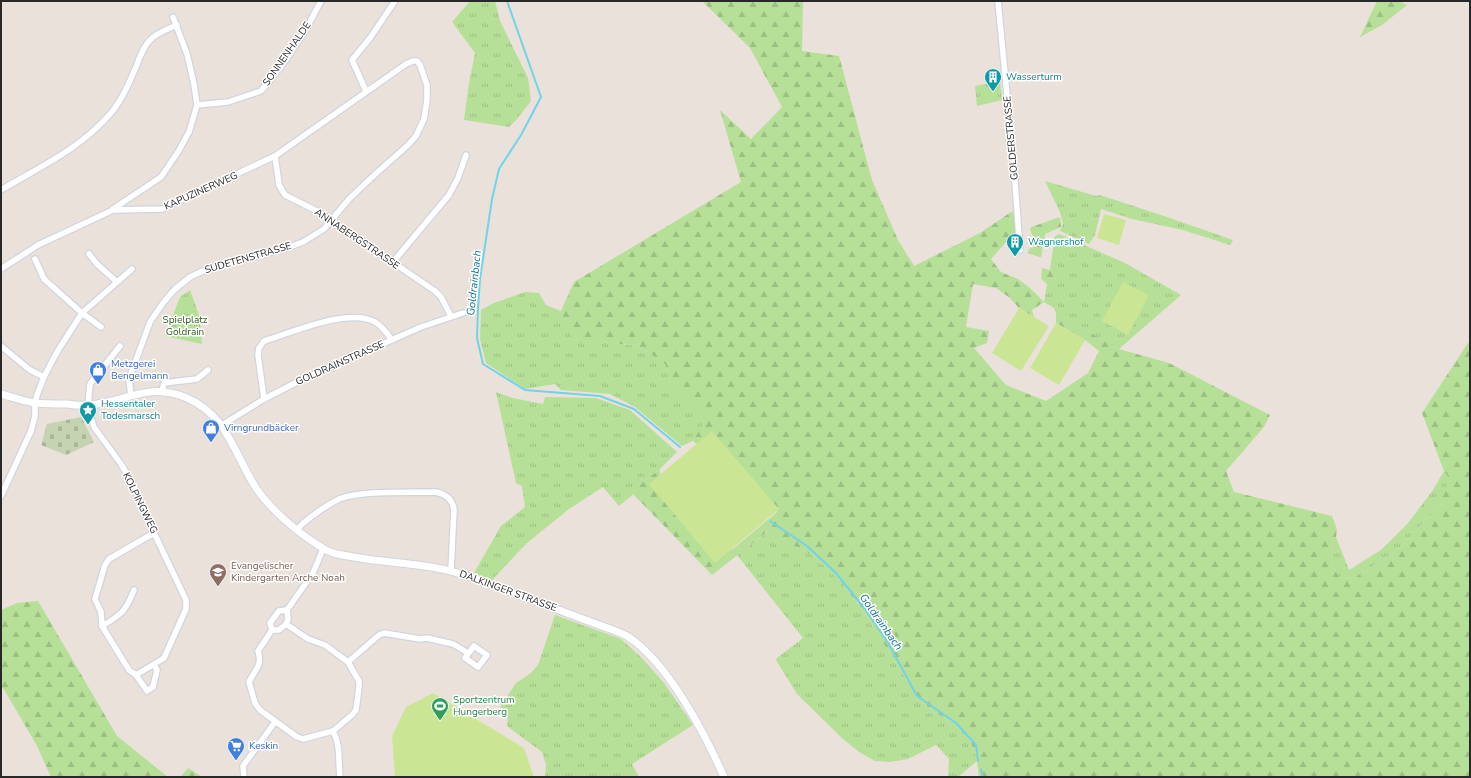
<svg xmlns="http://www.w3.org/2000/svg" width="1471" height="778" font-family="'Nunito Sans',sans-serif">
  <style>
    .grass { fill: url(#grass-tufts) }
    .forest { fill: url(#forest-firs) }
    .cemetery { fill: url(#cemetery-stones) }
    .pitch { fill: #cae694 }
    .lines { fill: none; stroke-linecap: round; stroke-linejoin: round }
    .stream { stroke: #71d3e9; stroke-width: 2 }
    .minor-casing { stroke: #d0d4e1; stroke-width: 8 }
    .tertiary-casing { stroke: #d0d4e1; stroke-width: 9 }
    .minor { stroke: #fff; stroke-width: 5.5 }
    .tertiary { stroke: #fff; stroke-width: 7 }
    .labels { text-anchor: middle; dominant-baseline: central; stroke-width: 3; stroke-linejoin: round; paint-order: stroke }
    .street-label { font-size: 10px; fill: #282828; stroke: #fff }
    .culture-label { font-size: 10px; fill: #0d838f; stroke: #fff; text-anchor: start }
    .park-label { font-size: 10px; fill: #30611c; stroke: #fff }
    .shop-label { font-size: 10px; fill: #366cbe; stroke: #fff; text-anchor: start }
    .education-label { font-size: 10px; fill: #785e54; stroke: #fff; text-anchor: start }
    .leisure-label { font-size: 10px; fill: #27864d; stroke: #fff; text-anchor: start }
    .water-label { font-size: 11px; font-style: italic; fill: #127092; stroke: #fff }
  </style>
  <defs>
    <pattern id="grass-tufts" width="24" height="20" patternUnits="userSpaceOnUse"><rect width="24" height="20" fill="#b6df98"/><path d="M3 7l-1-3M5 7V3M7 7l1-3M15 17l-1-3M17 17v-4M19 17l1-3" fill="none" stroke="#9cbf83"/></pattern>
    <pattern id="forest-firs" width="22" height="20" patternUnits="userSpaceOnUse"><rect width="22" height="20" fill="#b6df98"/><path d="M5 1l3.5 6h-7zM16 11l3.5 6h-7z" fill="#9cbf83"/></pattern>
    <pattern id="cemetery-stones" width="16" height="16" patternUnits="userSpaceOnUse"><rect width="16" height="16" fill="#c5d3b2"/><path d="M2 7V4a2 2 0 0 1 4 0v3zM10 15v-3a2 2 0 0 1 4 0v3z" fill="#a9b599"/></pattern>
  </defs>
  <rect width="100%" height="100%" fill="#eae2da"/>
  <g class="grass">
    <polygon points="470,1 495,1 500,21 528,78 531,101 517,119 509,127 464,120 469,83 475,53 452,22"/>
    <polygon points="1000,81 1002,100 977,106 975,86"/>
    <polygon points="1045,181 1096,196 1100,195 1167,217 1233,240 1230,245 1183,230 1132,219 1101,209 1095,235 1089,244 1060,231 1063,224 1060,212"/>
    <polygon points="1059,234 1125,263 1181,295 1119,349 1056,313 1054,308 1044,302 1047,284 1055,282 1056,274 1050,270 1055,236"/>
    <polygon points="190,290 199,315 202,344 165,336 180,297"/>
    <polygon points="525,292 539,293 546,305 561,311 573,339 639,346 665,364 672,387 707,419 693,441 682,446 635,407 610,394 561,390 555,384 525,389 486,363 480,339 481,310 494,303"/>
    <polygon points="496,392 513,398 543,404 545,397 596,398 630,410 677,452 660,469 635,488 634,494 619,506 603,487 569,509 527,543 492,580 474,573 501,526 525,507 522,486 516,483"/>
    <path d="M1444,471L1450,478L1440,506L1393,554L1354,578L1343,579C1328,568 1330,555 1333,538L1336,537L1349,570L1381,550L1408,523L1433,490Z"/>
    <polygon points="769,531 814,556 841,582 860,607 919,699 936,713 953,722 971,743 977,761 958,777 948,777 949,759 936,745 908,759 890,762 875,761 859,752 843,739 797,694 776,660 777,658 803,638 737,555"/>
    <polygon points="555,615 621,639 642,658 664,683 693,725 632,764 639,777 545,777 546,765 542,752 507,726 508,715 500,707 516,683 531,673 538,665"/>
  </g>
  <g class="forest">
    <path d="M702,1H803L802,51L839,56L872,180L898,240L914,266L980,233L1011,212L1016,211L1019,239L1006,242L991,259L1001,272L1018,279L1030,288L1044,302L1032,310L1034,317L1019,308L1010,298L996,288L973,284L966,327L989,331L987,343L974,348L1006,385L1046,401L1088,373L1099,351L1085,340L1056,323V313L1119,349L1169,363L1270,415L1264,427L1226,471L1234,492L1332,516L1337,529L1336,537L1333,538C1330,555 1328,568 1343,579L1354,578L1393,554L1440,506L1449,478L1444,471L1422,413L1470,340V777H979L977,761L971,743L953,722L936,713L919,699L860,607L841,582L814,556L768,531L712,575L634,495L635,488L660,469V483L721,550L733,549L777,512L712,437L700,447L693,441L706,419L672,387L665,364L639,346L572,339L561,311L574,282L741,182L720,110L751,139L782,107L750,48Z"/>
    <polygon points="1377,1 1399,1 1407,5 1382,25 1360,37"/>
    <polygon points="1060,217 1061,227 1045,234 1041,257 1039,257 1028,253 1029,249 1037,246 1030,230 1031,227"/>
    <polygon points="1042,268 1050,270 1056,274 1055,283 1047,284 1041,279"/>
    <polygon points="38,601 117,736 168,777 51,777 37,746 5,691 1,686 1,610 17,603"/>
    <polygon points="188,768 202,777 180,777"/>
  </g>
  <polygon class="cemetery" points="81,417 94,442 66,455 41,445 47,424"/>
  <g class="pitch">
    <polygon points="1104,214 1126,220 1119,245 1097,238"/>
    <polygon points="1123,282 1149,295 1128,335 1102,321"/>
    <polygon points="1019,308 1049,326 1021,371 992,353"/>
    <polygon points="1056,323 1085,340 1059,385 1030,368"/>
    <polygon points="712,431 779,509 715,563 649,484"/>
    <polygon points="433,693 524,748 534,777 395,777 392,736 406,707"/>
  </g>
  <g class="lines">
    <g class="stream">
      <polyline points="507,1 541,97 521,135 499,169 492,199 480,279 478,309 477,338 483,364 525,390 600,396 634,409 680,447"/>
      <polyline points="770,521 807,546 835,572 865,609 887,641 917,696 956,723 976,745 978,761"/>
      <polyline points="981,769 983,777"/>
    </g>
    <g class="minor-casing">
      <g id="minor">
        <polyline points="998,1 1014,168 1020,250"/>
        <polyline points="366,91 352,60 370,38 395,1"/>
        <polyline points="197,105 228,102 261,91 285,61 305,31 321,1"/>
        <polyline points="275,156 279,185 285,195 319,212 435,291 441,297 451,316"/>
        <path d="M1,190C41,166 80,149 111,113C122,100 129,83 136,67C139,59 143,47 150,40C156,33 168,29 177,25"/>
        <polyline points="113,209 161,177 178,152 189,132 197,105 194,84 187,54 173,17"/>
        <polyline points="89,254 97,264 117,282"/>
        <polyline points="35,259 44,279 82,313 101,327"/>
        <polyline points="393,262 449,195 458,178 466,155"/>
        <polyline points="1,269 38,245 113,210 162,209 275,156 406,64 413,61 417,61 420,65 427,85 427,100 424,119 416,136 408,145 371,178 349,199 324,229 303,242 284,249 207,269 190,277 174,290 163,303 150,322 129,379 131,396"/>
        <polyline points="1,346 30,370 44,377"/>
        <polyline points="120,346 90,384 88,405 90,415 94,427 121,464 135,488 146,516 186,600 186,609 164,658 136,675 147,691 153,687 157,670 154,665"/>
        <polyline points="162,391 164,383 197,379 208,370"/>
        <path d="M264,399L258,355L259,348L264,341C291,333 348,307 375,322C382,326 387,333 392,340"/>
        <polyline points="222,425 264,399 303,379 421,327 463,313"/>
        <polyline points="1,496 31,431 35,416 35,403 37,395 44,377 57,352 82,313 132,269"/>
        <path d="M297,530C302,523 308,519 315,514C323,508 331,503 339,499C362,490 410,493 436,492C446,494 452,499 454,509L451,571"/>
        <polyline points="287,610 313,573 323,549"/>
        <polygon points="287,610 288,619 286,624 279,630 272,630 270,623 279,611"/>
        <path d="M102,626C121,615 126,611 134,590"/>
        <path d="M272,630L258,651C263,666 255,669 249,682L255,703L260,710L297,737L303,739L333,731L352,715L356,710L359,687V681L348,662L325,645L308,639L286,624"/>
        <polygon points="474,646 487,655 478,667 465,658"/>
        <polyline points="348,662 379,635 384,633 420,639 427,638 453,644 468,653"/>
        <polyline points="136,675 129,670 102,626 101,612 95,599 105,565 109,559 154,533"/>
        <path d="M333,731C341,746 338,761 340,777"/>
        <polyline points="244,777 243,766 275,722"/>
      </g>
    </g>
    <g class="tertiary-casing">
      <path id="tertiary" d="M1,394C12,397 24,401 35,403C45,404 56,404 67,404C74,405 81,406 88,405C126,403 146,381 187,398C228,416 234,454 256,488C271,510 298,533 321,547C331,554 342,555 354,557C386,563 419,563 451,571C475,578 498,587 521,596C552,607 582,619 613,630C618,632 623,634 627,636C668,662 705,734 724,777"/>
    </g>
    <use href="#minor" class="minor"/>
    <use href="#tertiary" class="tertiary"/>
  </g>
  <defs>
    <g id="building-pin" transform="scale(0.9)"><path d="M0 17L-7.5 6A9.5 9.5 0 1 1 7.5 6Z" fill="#0f9aa8" stroke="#fff"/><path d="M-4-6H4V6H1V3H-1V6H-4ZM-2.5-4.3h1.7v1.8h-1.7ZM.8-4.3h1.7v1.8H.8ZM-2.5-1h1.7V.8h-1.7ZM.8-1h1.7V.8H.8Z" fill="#fff"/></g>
    <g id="shop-pin" transform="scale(0.9)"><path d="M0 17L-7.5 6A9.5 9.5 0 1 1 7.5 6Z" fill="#3f7fe0" stroke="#fff"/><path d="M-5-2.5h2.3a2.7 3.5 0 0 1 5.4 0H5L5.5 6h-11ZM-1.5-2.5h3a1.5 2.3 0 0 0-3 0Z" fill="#fff"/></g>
    <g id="sight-pin" transform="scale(0.9)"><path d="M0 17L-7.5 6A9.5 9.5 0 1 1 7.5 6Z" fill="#0f9aa8" stroke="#fff"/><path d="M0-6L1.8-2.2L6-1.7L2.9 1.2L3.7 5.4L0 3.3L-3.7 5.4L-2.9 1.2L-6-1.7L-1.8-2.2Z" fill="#fff"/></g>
    <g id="school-pin" transform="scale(0.9)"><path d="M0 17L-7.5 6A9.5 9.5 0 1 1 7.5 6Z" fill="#8d6e63" stroke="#fff"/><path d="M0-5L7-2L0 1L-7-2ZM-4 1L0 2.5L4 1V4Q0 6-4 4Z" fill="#fff"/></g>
    <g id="stadium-pin" transform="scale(0.9)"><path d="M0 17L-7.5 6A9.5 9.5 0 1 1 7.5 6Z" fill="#2e9e5b" stroke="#fff"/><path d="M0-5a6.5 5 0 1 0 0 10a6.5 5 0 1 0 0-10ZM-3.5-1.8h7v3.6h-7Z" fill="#fff"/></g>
    <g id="supermarket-pin" transform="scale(0.9)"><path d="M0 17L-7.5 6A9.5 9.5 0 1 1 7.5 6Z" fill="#3f7fe0" stroke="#fff"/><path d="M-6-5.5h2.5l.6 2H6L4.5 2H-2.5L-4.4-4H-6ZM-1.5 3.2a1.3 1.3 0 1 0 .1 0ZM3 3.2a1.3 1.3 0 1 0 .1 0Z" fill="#fff"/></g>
  </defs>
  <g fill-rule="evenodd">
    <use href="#building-pin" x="993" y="77"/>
    <use href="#building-pin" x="1015" y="242"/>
    <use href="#shop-pin" x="98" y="370"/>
    <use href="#sight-pin" x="88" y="410"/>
    <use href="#shop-pin" x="211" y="428"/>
    <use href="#school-pin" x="218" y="572"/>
    <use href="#stadium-pin" x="440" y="706"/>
    <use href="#supermarket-pin" x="236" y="746"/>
  </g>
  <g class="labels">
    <g class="street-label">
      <text transform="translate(287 54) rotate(-55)">SONNENHALDE</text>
      <text transform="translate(1011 138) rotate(-95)">GOLDERSTRASSE</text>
      <text transform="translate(201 191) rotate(-24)">KAPUZINERWEG</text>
      <text transform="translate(357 239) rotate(34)">ANNABERGSTRASSE</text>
      <text transform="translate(248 258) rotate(-16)">SUDETENSTRASSE</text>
      <text transform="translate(340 363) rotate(-24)">GOLDRAINSTRASSE</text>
      <text transform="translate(140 503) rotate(64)">KOLPINGWEG</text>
      <text transform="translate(508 591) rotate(20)">DALKINGER STRASSE</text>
    </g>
    <g class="culture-label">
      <text x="1006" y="77">Wasserturm</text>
      <text x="1028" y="242">Wagnershof</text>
      <text x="101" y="404">Hessentaler<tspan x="101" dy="12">Todesmarsch</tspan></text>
    </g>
    <g class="park-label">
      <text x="185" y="320">Spielplatz<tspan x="185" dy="12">Goldrain</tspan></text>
    </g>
    <g class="shop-label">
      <text x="111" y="364">Metzgerei<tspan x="111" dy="12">Bengelmann</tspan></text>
      <text x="224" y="428">Virngrundbäcker</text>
      <text x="249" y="746">Keskin</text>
    </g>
    <g class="education-label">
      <text x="231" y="566">Evangelischer<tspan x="231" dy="12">Kindergarten Arche Noah</tspan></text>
    </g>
    <g class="leisure-label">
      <text x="453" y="700">Sportzentrum<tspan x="453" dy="12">Hungerberg</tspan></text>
    </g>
    <g class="water-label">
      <text transform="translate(474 283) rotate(-84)">Goldrainbach</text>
      <text transform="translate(881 622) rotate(55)">Goldrainbach</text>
    </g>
  </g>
  <rect width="1471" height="778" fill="none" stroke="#282828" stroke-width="4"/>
</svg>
